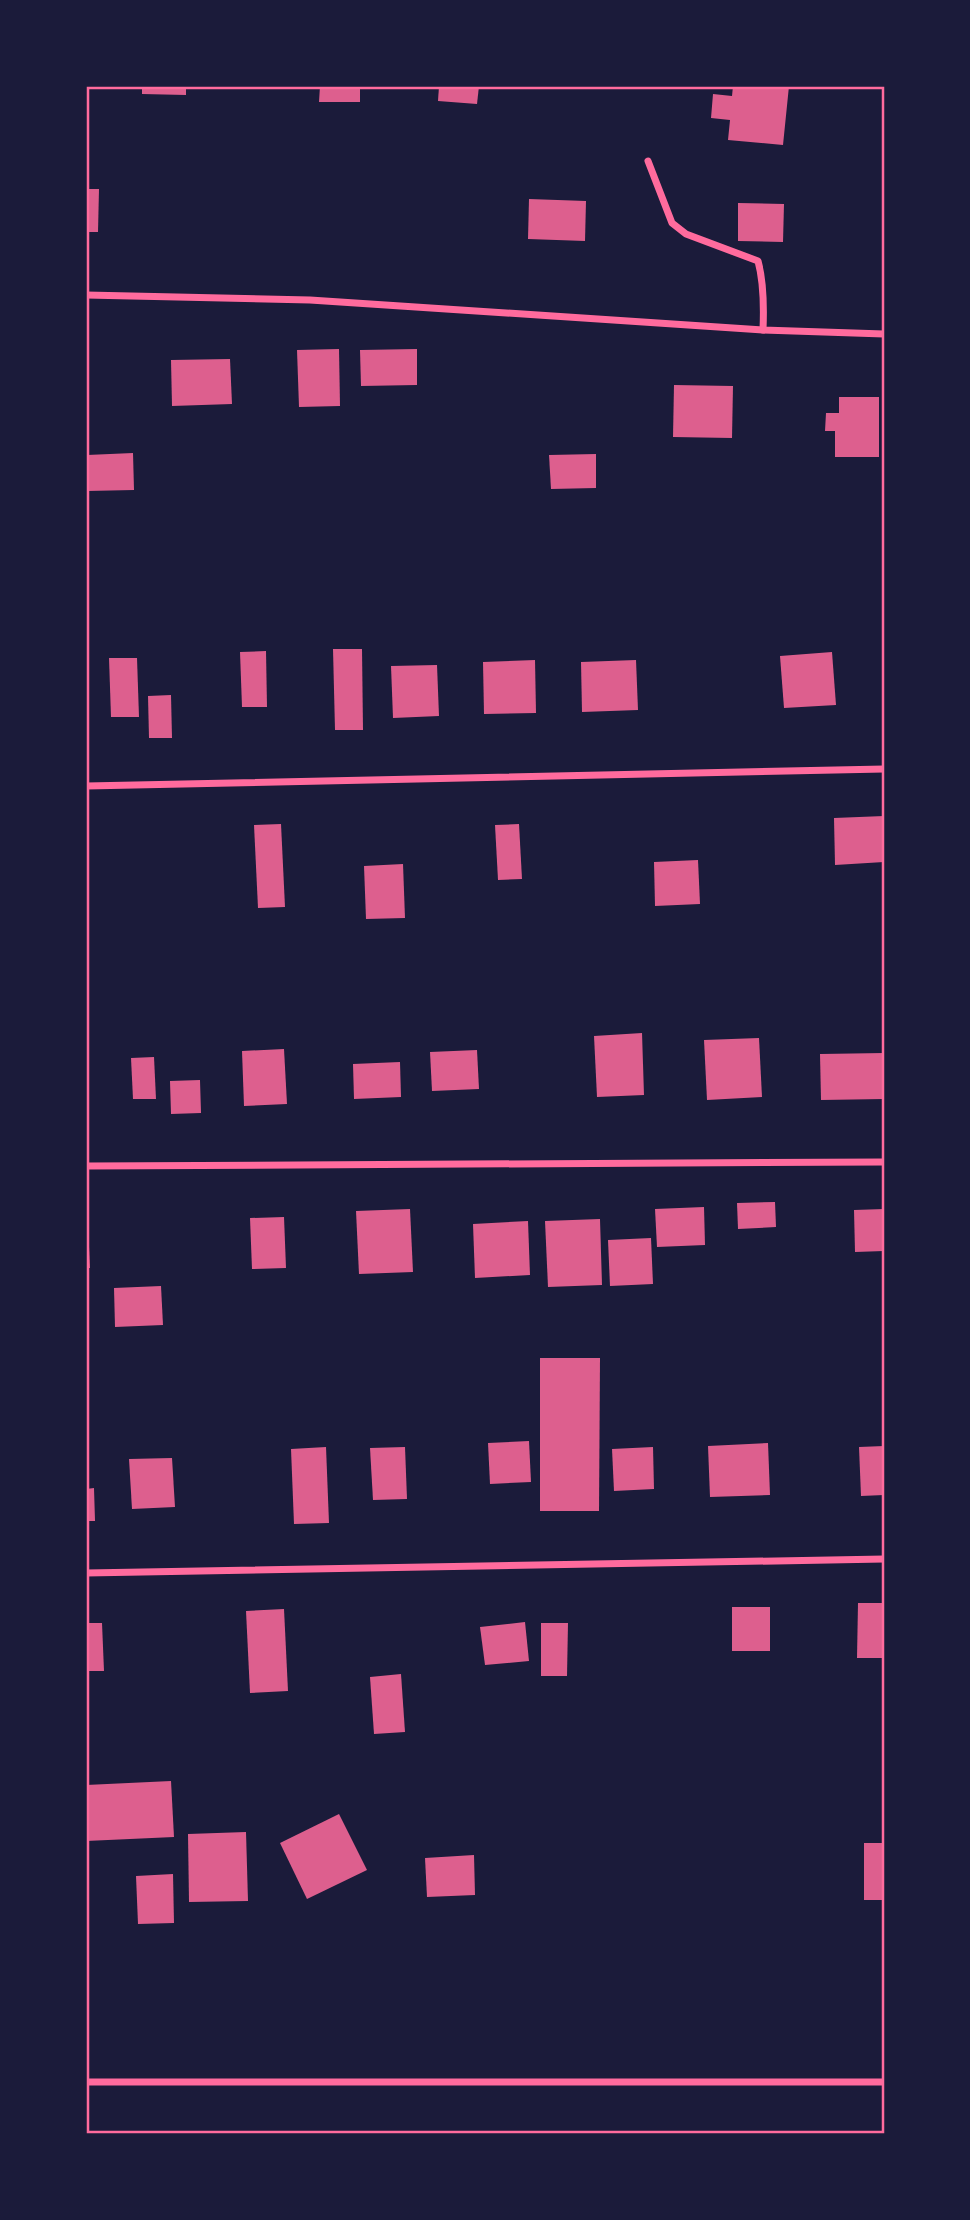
<svg xmlns="http://www.w3.org/2000/svg" width="970" height="2220" font-family="'Open Sans',sans-serif">
  <style>
    .building { fill: #dd5f8e }
    .lines { fill: none; stroke-linecap: round; stroke-linejoin: round }
    .minor { stroke: #ff6b9d; stroke-width: 7 }
    .neatline { fill: none; stroke: #ff6b9d; stroke-width: 2.5 }
  </style>
  <rect width="100%" height="100%" fill="#1b1b3a"/>
  <g class="building">
    <polygon points="142,86 186,86 186,95 142,94"/>
    <polygon points="320,86 360,86 360,102 319,102"/>
    <polygon points="439,86 479,86 477,104 438,101"/>
    <polygon points="733,86 789,86 783,145 728,140 730,120 711,118 713,94 732,96"/>
    <polygon points="86,189 99,189 98,232 86,232"/>
    <polygon points="529,199 586,201 585,241 528,239"/>
    <polygon points="738,203 784,204 783,242 738,241"/>
    <polygon points="339,349 340,406 299,407 297,350"/>
    <polygon points="417,349 417,385 361,386 360,350"/>
    <polygon points="230,359 232,404 172,406 171,360"/>
    <polygon points="674,385 733,386 732,438 673,437"/>
    <polygon points="839,397 879,397 879,457 835,457 835,431 825,431 826,413 839,413"/>
    <polygon points="133,453 134,490 87,491 87,455"/>
    <polygon points="596,454 596,488 551,489 549,455"/>
    <polygon points="333,649 362,649 363,730 335,730"/>
    <polygon points="266,651 267,707 242,707 240,652"/>
    <polygon points="832,652 836,705 784,708 780,656"/>
    <polygon points="109,658 137,658 139,717 111,717"/>
    <polygon points="535,660 536,713 484,714 483,662"/>
    <polygon points="636,660 638,710 582,712 581,662"/>
    <polygon points="437,665 439,716 393,718 391,666"/>
    <polygon points="171,695 172,738 149,738 148,696"/>
    <polygon points="884,816 884,862 835,865 834,818"/>
    <polygon points="281,824 285,907 258,908 254,825"/>
    <polygon points="519,824 522,879 498,880 495,825"/>
    <polygon points="698,860 700,904 655,906 654,862"/>
    <polygon points="403,864 405,918 366,919 364,866"/>
    <polygon points="642,1033 644,1095 597,1097 594,1036"/>
    <polygon points="759,1038 762,1097 707,1100 704,1040"/>
    <polygon points="284,1049 287,1104 244,1106 242,1051"/>
    <polygon points="477,1050 479,1089 432,1091 430,1052"/>
    <polygon points="884,1053 884,1099 821,1100 820,1054"/>
    <polygon points="154,1057 156,1099 133,1099 131,1058"/>
    <polygon points="400,1062 401,1097 354,1099 353,1064"/>
    <polygon points="200,1080 201,1113 171,1114 170,1081"/>
    <polygon points="775,1202 776,1227 738,1229 737,1203"/>
    <polygon points="704,1207 705,1245 657,1247 655,1209"/>
    <polygon points="410,1209 413,1272 359,1274 356,1211"/>
    <polygon points="884,1209 884,1251 855,1252 854,1210"/>
    <polygon points="284,1217 286,1268 252,1269 250,1218"/>
    <polygon points="600,1219 602,1285 548,1287 545,1221"/>
    <polygon points="528,1221 530,1275 475,1278 473,1224"/>
    <polygon points="86,1226 88,1226 90,1268 86,1268"/>
    <polygon points="651,1238 653,1284 610,1286 608,1240"/>
    <polygon points="161,1286 163,1325 115,1327 114,1288"/>
    <polygon points="540,1358 600,1358 599,1511 540,1511"/>
    <polygon points="529,1441 531,1482 490,1484 488,1443"/>
    <polygon points="768,1443 770,1495 710,1497 708,1446"/>
    <polygon points="884,1446 884,1495 861,1496 859,1447"/>
    <polygon points="326,1447 329,1523 294,1524 291,1449"/>
    <polygon points="405,1447 407,1499 373,1500 370,1448"/>
    <polygon points="653,1447 654,1489 614,1491 612,1449"/>
    <polygon points="172,1458 175,1507 132,1509 129,1459"/>
    <polygon points="94,1488 95,1521 86,1521 86,1489"/>
    <polygon points="858,1603 884,1603 884,1658 857,1658"/>
    <rect x="732" y="1607" width="38" height="44"/>
    <polygon points="284,1609 288,1691 250,1693 246,1611"/>
    <polygon points="525,1622 529,1661 485,1665 480,1627"/>
    <polygon points="86,1623 102,1623 104,1671 86,1671"/>
    <polygon points="541,1623 568,1623 567,1676 541,1676"/>
    <polygon points="401,1674 405,1732 374,1734 370,1677"/>
    <polygon points="171,1781 174,1837 86,1841 86,1785"/>
    <polygon points="339,1814 367,1870 307,1899 280,1843"/>
    <polygon points="246,1832 248,1901 189,1902 188,1834"/>
    <rect x="864" y="1843" width="20" height="57"/>
    <polygon points="474,1855 475,1895 427,1897 425,1858"/>
    <polygon points="173,1874 174,1923 138,1924 136,1876"/>
  </g>
  <g class="lines">
    <g class="minor">
      <path d="M648,161L672,223L686,234L758,261C764,283 764,306 763,330"/>
      <polyline points="86,295 310,300 763,330 884,334"/>
      <polyline points="86,786 884,769"/>
      <polyline points="86,1166 884,1162"/>
      <polyline points="86,1573 884,1559"/>
      <polyline points="86,2082 884,2082"/>
    </g>
  </g>
  <rect width="970" height="2220" fill="none" stroke="#1b1b3a" stroke-width="175"/>
  <rect x="88" y="88" width="795" height="2044" class="neatline"/>
</svg>
